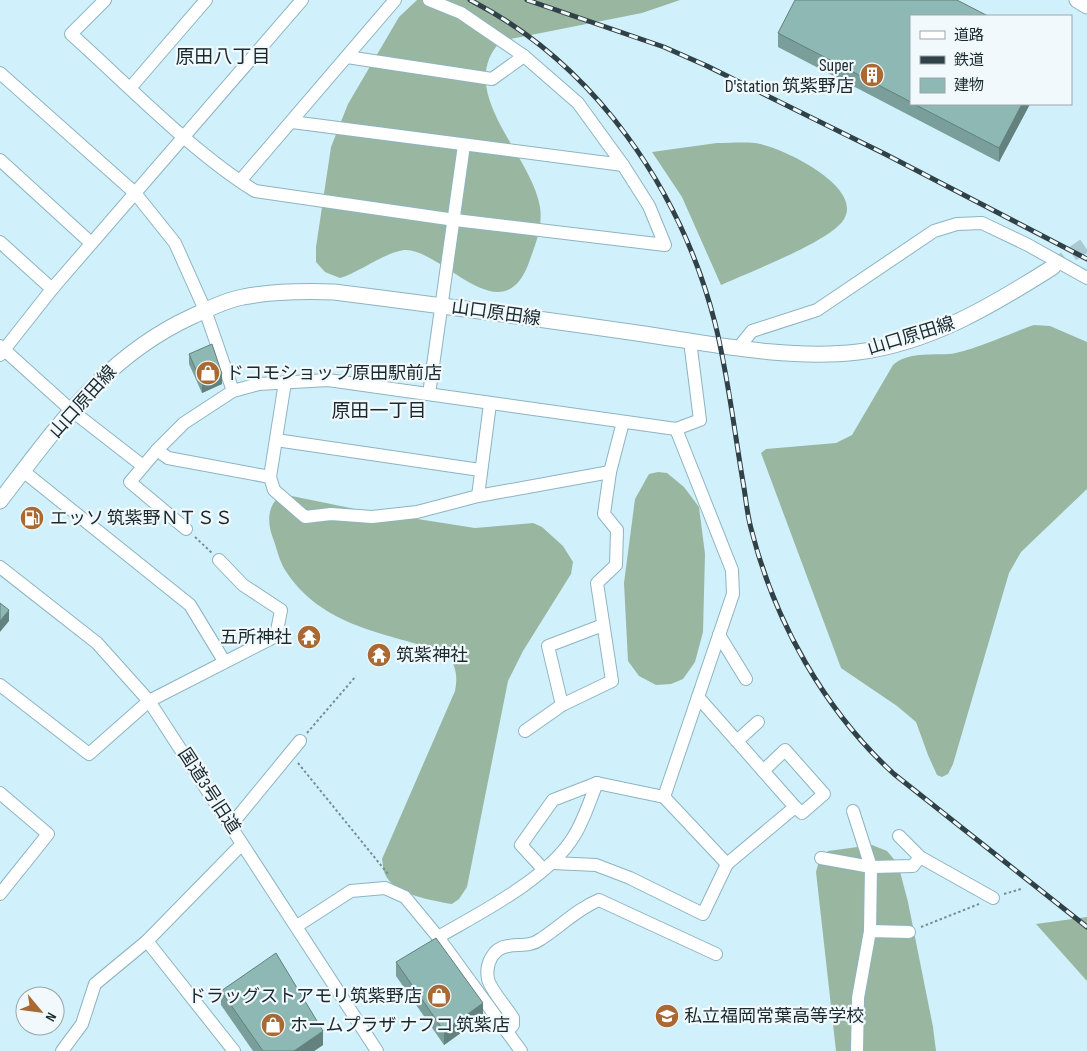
<svg xmlns="http://www.w3.org/2000/svg" width="1087" height="1051" font-family="'Sofia Sans Condensed','Noto Sans JP',sans-serif">
  <style>
    .forest { fill: #99b6a1 }
    .lines { fill: none; stroke-linecap: round; stroke-linejoin: round }
    .major-tunnel { stroke: #abc9d2; stroke-width: 15; stroke-dasharray: 15 8; stroke-linecap: butt }
    .minor-casing { stroke: #8db4c0; stroke-width: 14 }
    .major-casing { stroke: #8db4c0; stroke-width: 17 }
    .path { stroke: #768e96; stroke-width: 2; stroke-dasharray: 2.5 2.5; stroke-linecap: butt }
    .minor { stroke: #fff; stroke-width: 12 }
    .major { stroke: #fff; stroke-width: 15 }
    .rail-casing { stroke: #304247; stroke-width: 5 }
    .rail { stroke: #f1f9fc; stroke-width: 3; stroke-dasharray: 9; stroke-linecap: butt }
    .wall { fill: #7a9e9a }
    .shaded-wall { fill: #63817d }
    .building { fill: #8eb8b3; stroke: #63817d }
    .labels { text-anchor: middle; dominant-baseline: central; stroke-width: 4.5; stroke-linejoin: round; paint-order: stroke }
    .poi-label { font-size: 18px; fill: #19292e; stroke: #f1f9fc; text-anchor: start }
    .street-label { font-size: 18px; fill: #19292e; stroke: #f1f9fc }
    .neighbourhood-label { font-size: 19px; fill: #19292e; stroke: #f1f9fc }
  </style>
  <rect width="100%" height="100%" fill="#d0f1fb"/>
  <g class="forest">
    <path d="M417,0H680L642,13L501,41C453,91 532,155 540,207C543,228 535,245 528,265C501,333 444,251 406,250C389,250 358,273 340,278L325,272L316,262V247L331,147L348,104L399,17Z"/>
    <path d="M717,143C729,143 743,142 755,143C780,146 869,188 842,222C824,244 749,272 721,285L682,197L652,152Z"/>
    <path d="M1034,325L1050,326L1087,342V489L1021,552L1009,573L953,764L948,774L942,777L937,775L928,755L916,722L897,706L841,668L761,453L766,449L836,443L852,435L893,365C907,352 931,355 949,354C970,352 1013,332 1034,325Z"/>
    <polygon points="658,472 667,473 684,487 699,507 705,554 703,632 695,662 683,679 671,684 656,685 639,676 628,661 624,583 635,499 649,474"/>
    <path d="M282,494L360,510L475,528L533,523L542,527L563,546L573,562L571,574L523,651L508,681L467,887L459,899L452,904C433,901 393,894 385,874C383,870 383,863 382,859L455,691C458,675 456,667 447,653C388,633 322,628 285,570C280,562 277,550 274,541C267,524 266,506 282,494Z"/>
    <polygon points="872,845 887,851 898,864 908,902 933,1027 936,1051 836,1051 816,872 819,861 828,851"/>
    <polygon points="1087,917 1087,981 1036,924"/>
  </g>
  <g class="lines">
    <polyline class="major-tunnel" points="1053,267 1087,244"/>
    <g class="minor-casing">
      <g id="minor">
        <path d="M105,0L71,34C128,85 191,151 255,191L455,220L665,245L649,206L623,165L578,103L524,56L461,13L429,0"/>
        <polyline points="347,57 492,79 524,56"/>
        <polyline points="0,73 135,193 175,243 205,310 233,391"/>
        <polyline points="131,87 206,0"/>
        <polyline points="292,122 623,165"/>
        <polyline points="0,160 91,243"/>
        <polyline points="240,181 395,0"/>
        <polyline points="0,242 52,289"/>
        <polyline points="0,346 71,410 143,466"/>
        <polyline points="739,347 752,331 817,310 934,231 957,224 982,223 1028,245 1087,278"/>
        <polyline points="0,355 52,289 302,0"/>
        <polyline points="285,382 270,477 274,490 305,517 331,514 372,517 417,512 478,496 610,472"/>
        <polyline points="429,394 464,145"/>
        <polyline points="276,440 480,470"/>
        <polyline points="157,450 168,458 270,477"/>
        <polyline points="23,471 190,605 224,661"/>
        <polyline points="478,496 490,404"/>
        <polyline points="186,529 130,482 157,450 184,423 233,391 259,384 328,380 676,429 700,420 690,341"/>
        <polyline points="0,567 97,643 149,701 377,1051"/>
        <polyline points="719,635 746,679"/>
        <polyline points="0,685 89,754 149,701 276,636 281,610 243,585 219,560"/>
        <polyline points="562,705 548,646 603,625"/>
        <polyline points="525,731 562,705 612,681 597,583 616,565 617,530 604,514 610,472 623,422"/>
        <polyline points="737,741 758,722"/>
        <polyline points="763,771 785,750 824,794 802,813 795,807"/>
        <polyline points="0,793 48,834 0,894"/>
        <polyline points="664,797 727,864"/>
        <polyline points="853,811 871,867 913,866 920,857 899,836"/>
        <polyline points="231,825 300,741"/>
        <polyline points="920,857 993,898"/>
        <polyline points="821,858 871,867 870,931"/>
        <polyline points="553,863 596,865 630,878 703,914 727,864 795,807 698,697"/>
        <polyline points="543,869 521,845 553,800 597,783"/>
        <polyline points="297,926 351,891 385,888 405,897 438,937 521,1051"/>
        <path d="M438,937C480,913 549,878 574,836C584,820 590,800 597,783L664,797L733,594L732,570L676,429"/>
        <polyline points="147,941 234,1051"/>
        <path d="M507,1032L513,1025V1018C507,1008 490,989 488,979C485,964 493,948 508,946C520,944 530,947 541,939C561,926 577,909 599,900L716,954"/>
        <polyline points="62,1051 82,1024 95,984 147,941 242,844"/>
        <polyline points="857,1051 858,998 870,931 909,932"/>
      </g>
    </g>
    <g class="major-casing">
      <g id="major">
        <polyline points="1077,0 1087,6"/>
        <path d="M0,501C57,427 105,356 193,316C208,309 226,300 243,297C273,291 303,291 334,292C437,305 541,319 644,334C712,344 789,360 858,352C930,343 993,305 1053,267"/>
      </g>
    </g>
    <g class="path">
      <polyline points="195,537 212,553"/>
      <polyline points="307,733 356,676"/>
      <polyline points="298,763 388,874 387,876"/>
      <polyline points="1004,894 1021,889"/>
      <polyline points="921,927 979,904"/>
    </g>
    <use href="#minor" class="minor"/>
    <use href="#major" class="major"/>
    <g class="rail-casing">
      <g id="rail">
        <path d="M470,0C595,64 681,190 715,323C728,375 734,429 743,482C746,498 747,516 752,532C775,622 825,711 894,774L1087,927"/>
        <polyline points="527,0 664,47 707,66 885,154 1087,259"/>
      </g>
    </g>
    <use href="#rail" class="rail"/>
  </g>
  <g class="wall">
    <polygon points="911,16 911,104 1030,104 999,162 778,47 778,33"/>
    <polygon points="189,354 222,384 202,393 189,364"/>
    <polygon points="396,962 483,1017 444,1045 396,976"/>
    <polygon points="221,991 323,1045 314,1051 253,1051 221,1005"/>
  </g>
  <g class="shaded-wall">
    <polygon points="1022,104 1030,104 999,162 999,148"/>
    <polygon points="222,374 222,384 202,393 202,383"/>
    <polygon points="9,610 9,621 0,632 0,621"/>
    <polygon points="483,1003 483,1017 444,1045 444,1031"/>
    <polygon points="323,1031 323,1045 314,1051 294,1051"/>
  </g>
  <g class="building">
    <polygon points="795,0 957,0 988,16 911,16 911,102 778,33"/>
    <polygon points="914,104 1022,104 999,148"/>
    <polygon points="212,344 222,374 202,383 189,354"/>
    <polygon points="0,603 9,610 0,621"/>
    <polygon points="436,938 483,1003 444,1031 396,962"/>
    <polygon points="276,953 323,1031 294,1051 263,1051 221,991"/>
  </g>
  <defs>
    <g id="building-disc" transform="scale(1.25)"><circle r="9.5" fill="#aa6833" stroke="#f1f9fc"/><path d="M-4-6H4V6H1V3H-1V6H-4ZM-2.5-4.3h1.7v1.8h-1.7ZM.8-4.3h1.7v1.8H.8ZM-2.5-1h1.7V.8h-1.7ZM.8-1h1.7V.8H.8Z" fill="#fff"/></g>
    <g id="shop-disc" transform="scale(1.25)"><circle r="9.5" fill="#aa6833" stroke="#f1f9fc"/><path d="M-5-2.5h2.3a2.7 3.5 0 0 1 5.4 0H5L5.5 6h-11ZM-1.5-2.5h3a1.5 2.3 0 0 0-3 0Z" fill="#fff"/></g>
    <g id="fuel-disc" transform="scale(1.25)"><circle r="9.5" fill="#aa6833" stroke="#f1f9fc"/><path d="M-5.5-6h7V0h2V4h1.3V-2.5L3-4.5l.8-.8L6-3V5H2.5V1h-1V6h-7ZM-4.2-4.7v3.2H.2V-4.7Z" fill="#fff"/></g>
    <g id="temple-disc" transform="scale(1.25)"><circle r="9.5" fill="#aa6833" stroke="#f1f9fc"/><path d="M0-6L5-2H3V0L6.5 2.5H4V6H1.5V3h-3V6H-4V2.5H-6.5L-3 0V-2H-5Z" fill="#fff"/></g>
    <g id="school-disc" transform="scale(1.25)"><circle r="9.5" fill="#aa6833" stroke="#f1f9fc"/><path d="M0-5L7-2L0 1L-7-2ZM-4 1L0 2.5L4 1V4Q0 6-4 4Z" fill="#fff"/></g>
  </defs>
  <g fill-rule="evenodd">
    <use href="#building-disc" x="872" y="75"/>
    <use href="#shop-disc" x="208" y="373"/>
    <use href="#fuel-disc" x="32" y="518"/>
    <use href="#temple-disc" x="309" y="637"/>
    <use href="#temple-disc" x="379" y="655"/>
    <use href="#shop-disc" x="439" y="996"/>
    <use href="#school-disc" x="667" y="1016"/>
    <use href="#shop-disc" x="273" y="1025"/>
  </g>
  <g class="labels">
    <g class="poi-label">
      <text x="854" y="65" text-anchor="end">Super<tspan x="854" dy="21">D'station 筑紫野店</tspan></text>
      <text x="226" y="373">ドコモショップ原田駅前店</text>
      <text x="50" y="518">エッソ 筑紫野ＮＴＳＳ</text>
      <text x="292" y="637" text-anchor="end">五所神社</text>
      <text x="396" y="655">筑紫神社</text>
      <text x="422" y="996" text-anchor="end">ドラッグストアモリ筑紫野店</text>
      <text x="684" y="1016">私立福岡常葉高等学校</text>
      <text x="290" y="1025">ホームプラザ ナフコ 筑紫店</text>
    </g>
    <g class="street-label">
      <text transform="translate(496 313) rotate(8)">山口原田線</text>
      <text transform="translate(911 336) rotate(-17)">山口原田線</text>
      <text transform="translate(83 402) rotate(-48)">山口原田線</text>
      <text transform="translate(209 791) rotate(57)">国道3号旧道</text>
    </g>
    <g class="neighbourhood-label">
      <text x="223" y="57">原田八丁目</text>
      <text x="379" y="411">原田一丁目</text>
    </g>
  </g>
  <rect x="910" y="15" width="162" height="90" fill="#f1f9fc" stroke="#9ba6aa"/>
  <rect x="920" y="31" width="25" height="8" fill="#ffffff" stroke="#9ba6aa"/>
  <text x="954" y="40" font-size="15" fill="#19292e">道路</text>
  <rect x="920" y="56" width="25" height="8" fill="#304247" stroke="#9ba6aa"/>
  <text x="954" y="65" font-size="15" fill="#19292e">鉄道</text>
  <rect x="920" y="78" width="25" height="15" fill="#8eb8b3" stroke="#9ba6aa"/>
  <text x="954" y="90" font-size="15" fill="#19292e">建物</text>
  <g transform="translate(40 1011) rotate(119)"><circle r="24" fill="#f1f9fc" stroke="#9ba6aa"/>
  <path d="M0-4L9 19L0 12L-9 19Z" fill="#aa6833"/>
  <text y="-8" font-size="14" font-weight="bold" text-anchor="middle" fill="#19292e">N</text>
  </g>
</svg>
